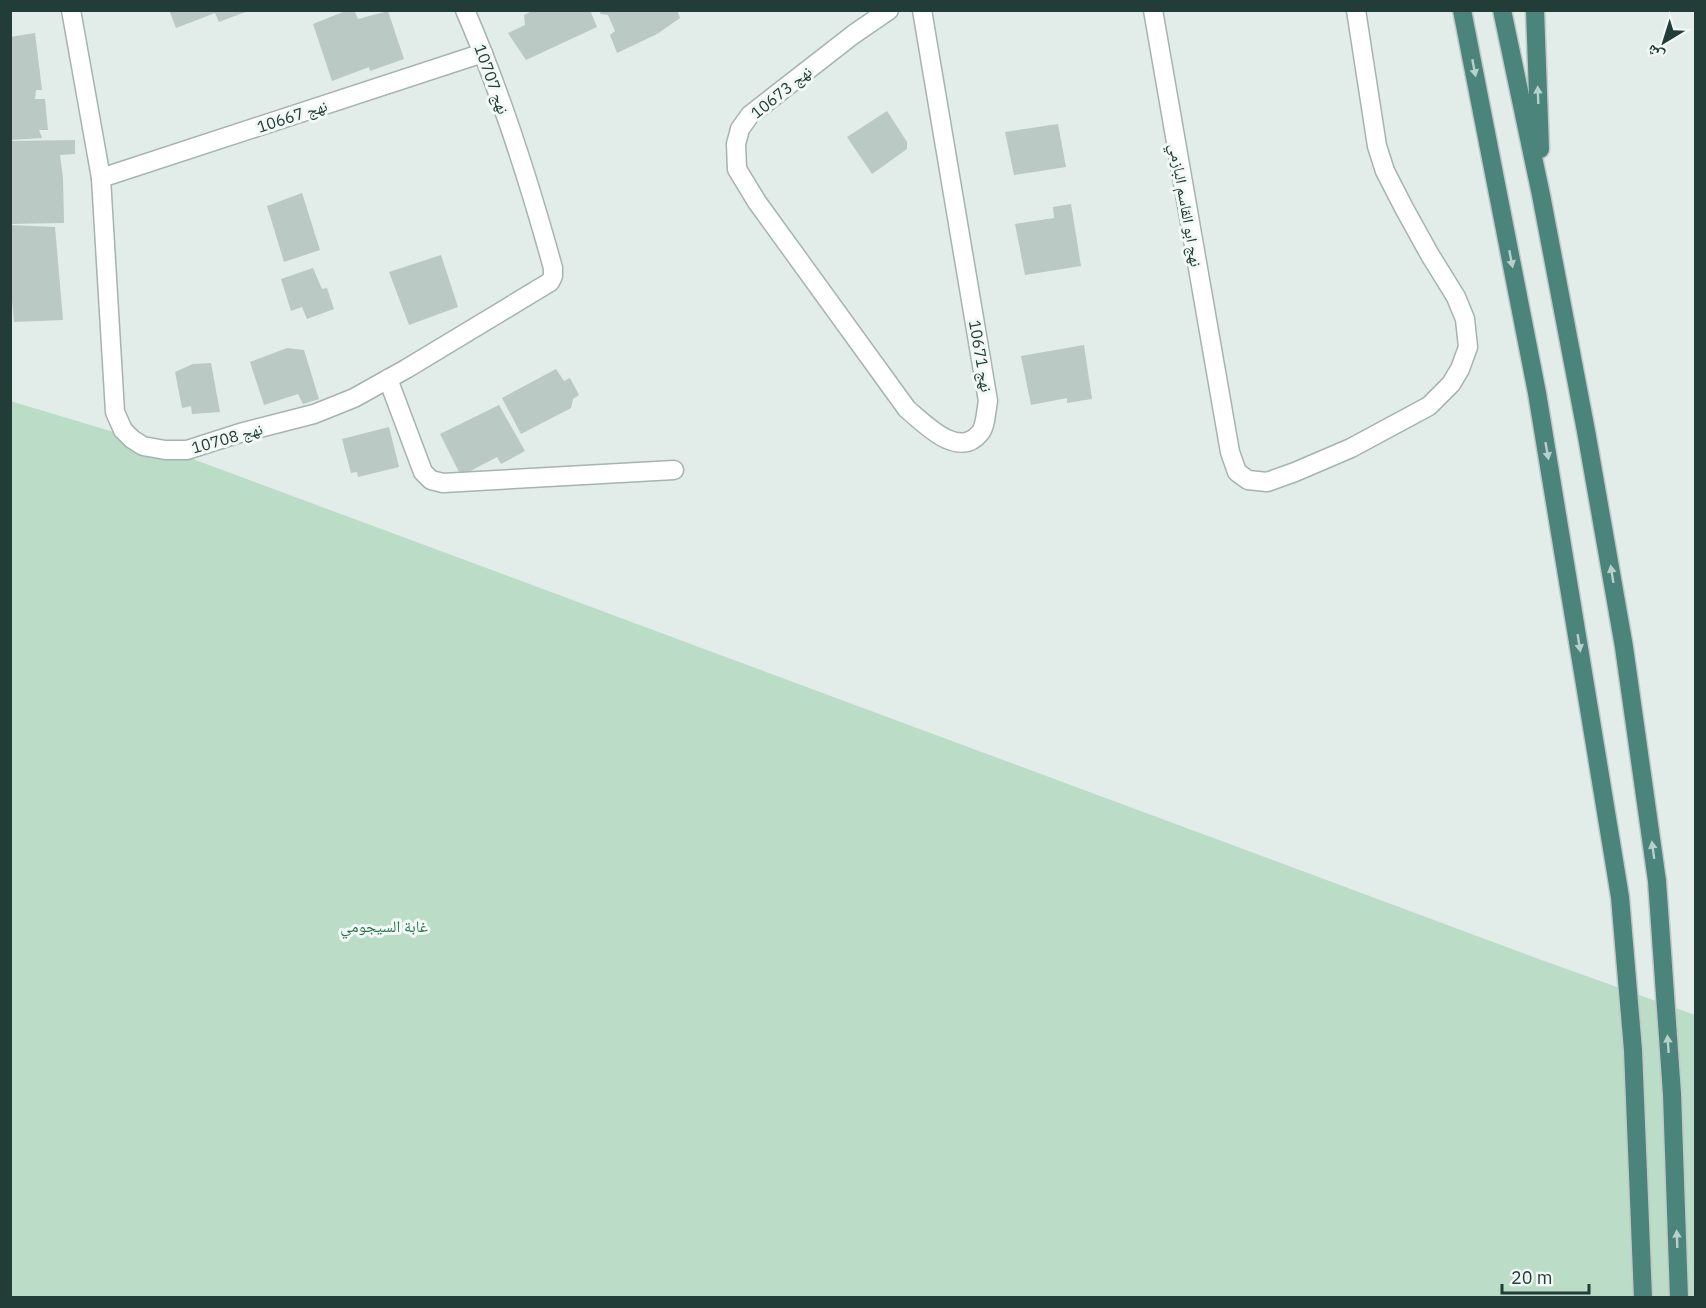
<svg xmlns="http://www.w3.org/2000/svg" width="1706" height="1308" font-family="'IBM Plex Sans','Noto Naskh Arabic',sans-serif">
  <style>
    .green { fill: #bbdcc6 }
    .building { fill: #bac9c4 }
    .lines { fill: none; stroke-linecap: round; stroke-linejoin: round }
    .minor-casing { stroke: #a5b4af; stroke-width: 21 }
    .trunk-casing { stroke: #c1c8c7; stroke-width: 21 }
    .minor { stroke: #fff; stroke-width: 18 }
    .trunk { stroke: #4b847a; stroke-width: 18 }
    .oneway { fill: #b8cfcb }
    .labels { text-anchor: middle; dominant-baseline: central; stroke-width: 6; stroke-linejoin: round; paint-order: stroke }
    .street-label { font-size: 16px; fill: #223c37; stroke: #f2f8f6 }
    .park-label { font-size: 16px; fill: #2d724b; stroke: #f2f8f6 }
  </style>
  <rect width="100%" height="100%" fill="#e2ece8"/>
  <polygon class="green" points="10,401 147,442 1547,962 1695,1015 1695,1297 11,1297"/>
  <g class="building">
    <polygon points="169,10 248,10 248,11 219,22 215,13 176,28"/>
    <polygon points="348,10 354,10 358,19 388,11 404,59 370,71 369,67 332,81 313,24"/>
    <polygon points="534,10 590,10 597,27 526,60 508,33 525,25 524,15"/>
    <polygon points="601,10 677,10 680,18 657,34 617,53 610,35 615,31 608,15 600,14"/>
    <polygon points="35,33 42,90 36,90 35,99 45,99 48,130 39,130 42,138 10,140 10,37"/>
    <polygon points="887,111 907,142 907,149 872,174 847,137"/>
    <polygon points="1058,124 1066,167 1014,175 1005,132"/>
    <polygon points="75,140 75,154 60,155 63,178 64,223 10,224 10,141"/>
    <polygon points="302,193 320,250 284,262 267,206"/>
    <polygon points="1071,204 1081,266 1025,275 1015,224 1054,218 1053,207"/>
    <polygon points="10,225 55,227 63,320 14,322 10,277"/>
    <polygon points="441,255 458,307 409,325 389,272"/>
    <polygon points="313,268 322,289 327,288 334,309 307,319 302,307 291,311 281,279"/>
    <polygon points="1084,345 1092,399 1067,403 1067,398 1031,405 1021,356"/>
    <polygon points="287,348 304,350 319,399 303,404 298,394 264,405 250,362"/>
    <polygon points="211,363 220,412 192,414 191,406 182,408 175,372 193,364"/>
    <polygon points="556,369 564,381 570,378 579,395 573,399 571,408 521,434 502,398"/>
    <polygon points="499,405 525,451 501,464 497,457 461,476 440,434"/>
    <polygon points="389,427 399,467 358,477 357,472 351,473 342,439"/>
  </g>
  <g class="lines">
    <g class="minor-casing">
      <g id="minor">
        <path d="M71,10L101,178L115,412L123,430L132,439L143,446L165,450H187L240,433L314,414L354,398L406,369L550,282L553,276V268C529,181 501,93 465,10"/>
        <path d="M889,10L854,34L750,115L740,129L736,144L737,169L757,202L907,409C924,423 958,460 980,433C986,426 986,410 988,401L922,10"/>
        <polyline points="1153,10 1230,452 1237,472 1248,480 1267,482 1295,472 1351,448 1429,406 1451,384 1460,369 1468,347 1465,319 1456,297 1430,255 1404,208 1385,171 1377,146 1356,10"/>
        <polyline points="101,178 483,53"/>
        <polyline points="388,379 423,472 431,480 443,483 674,470"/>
      </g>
    </g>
    <g class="trunk-casing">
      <g id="trunk">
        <polyline points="1462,10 1537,393 1620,897 1633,1050 1643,1298"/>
        <polyline points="1502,10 1541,195 1586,431 1624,647 1657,881 1672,1094 1679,1298"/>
        <polyline points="1535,10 1540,149"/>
      </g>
    </g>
    <use href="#minor" class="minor"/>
    <use href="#trunk" class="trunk"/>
  </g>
  <defs><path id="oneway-solid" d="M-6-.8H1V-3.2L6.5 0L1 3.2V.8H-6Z" transform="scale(1.5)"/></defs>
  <g class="oneway">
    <use href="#oneway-solid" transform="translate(1474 68) rotate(79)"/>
    <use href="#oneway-solid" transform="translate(1538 95) rotate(-92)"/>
    <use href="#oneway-solid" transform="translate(1511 259) rotate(79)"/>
    <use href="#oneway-solid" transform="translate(1547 451) rotate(80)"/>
    <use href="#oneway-solid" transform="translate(1612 574) rotate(-99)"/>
    <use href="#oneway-solid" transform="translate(1579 643) rotate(81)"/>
    <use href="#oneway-solid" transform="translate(1653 850) rotate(-98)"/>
    <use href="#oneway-solid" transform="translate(1668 1044) rotate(-94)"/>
    <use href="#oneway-solid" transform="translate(1677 1239) rotate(-92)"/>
  </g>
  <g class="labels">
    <g class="street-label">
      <text transform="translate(492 79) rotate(70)">نهج 10707</text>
      <text transform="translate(781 92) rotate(-39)">نهج 10673</text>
      <text transform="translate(292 116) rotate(-18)">نهج 10667</text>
      <text transform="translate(1186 205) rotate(80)">نهج ابو القاسم البازمي</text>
      <text transform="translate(981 356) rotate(80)">نهج 10671</text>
      <text transform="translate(227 438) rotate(-16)">نهج 10708</text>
    </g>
    <g class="park-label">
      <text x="384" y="926">غابة السيجومي</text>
    </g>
  </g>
  <rect width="1706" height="1308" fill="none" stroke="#223c37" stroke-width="24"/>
  <g transform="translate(1664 42) rotate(218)" stroke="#f2f8f6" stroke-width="4.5" paint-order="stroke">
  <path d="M0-4.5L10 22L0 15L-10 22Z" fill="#223c37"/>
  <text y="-9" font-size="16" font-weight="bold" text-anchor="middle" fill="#223c37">ش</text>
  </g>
  <path d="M1502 1284v9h87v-9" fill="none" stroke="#223c37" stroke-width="3"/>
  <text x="1511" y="1284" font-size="18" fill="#223c37" stroke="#f2f8f6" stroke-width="4.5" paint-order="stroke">20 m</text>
</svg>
